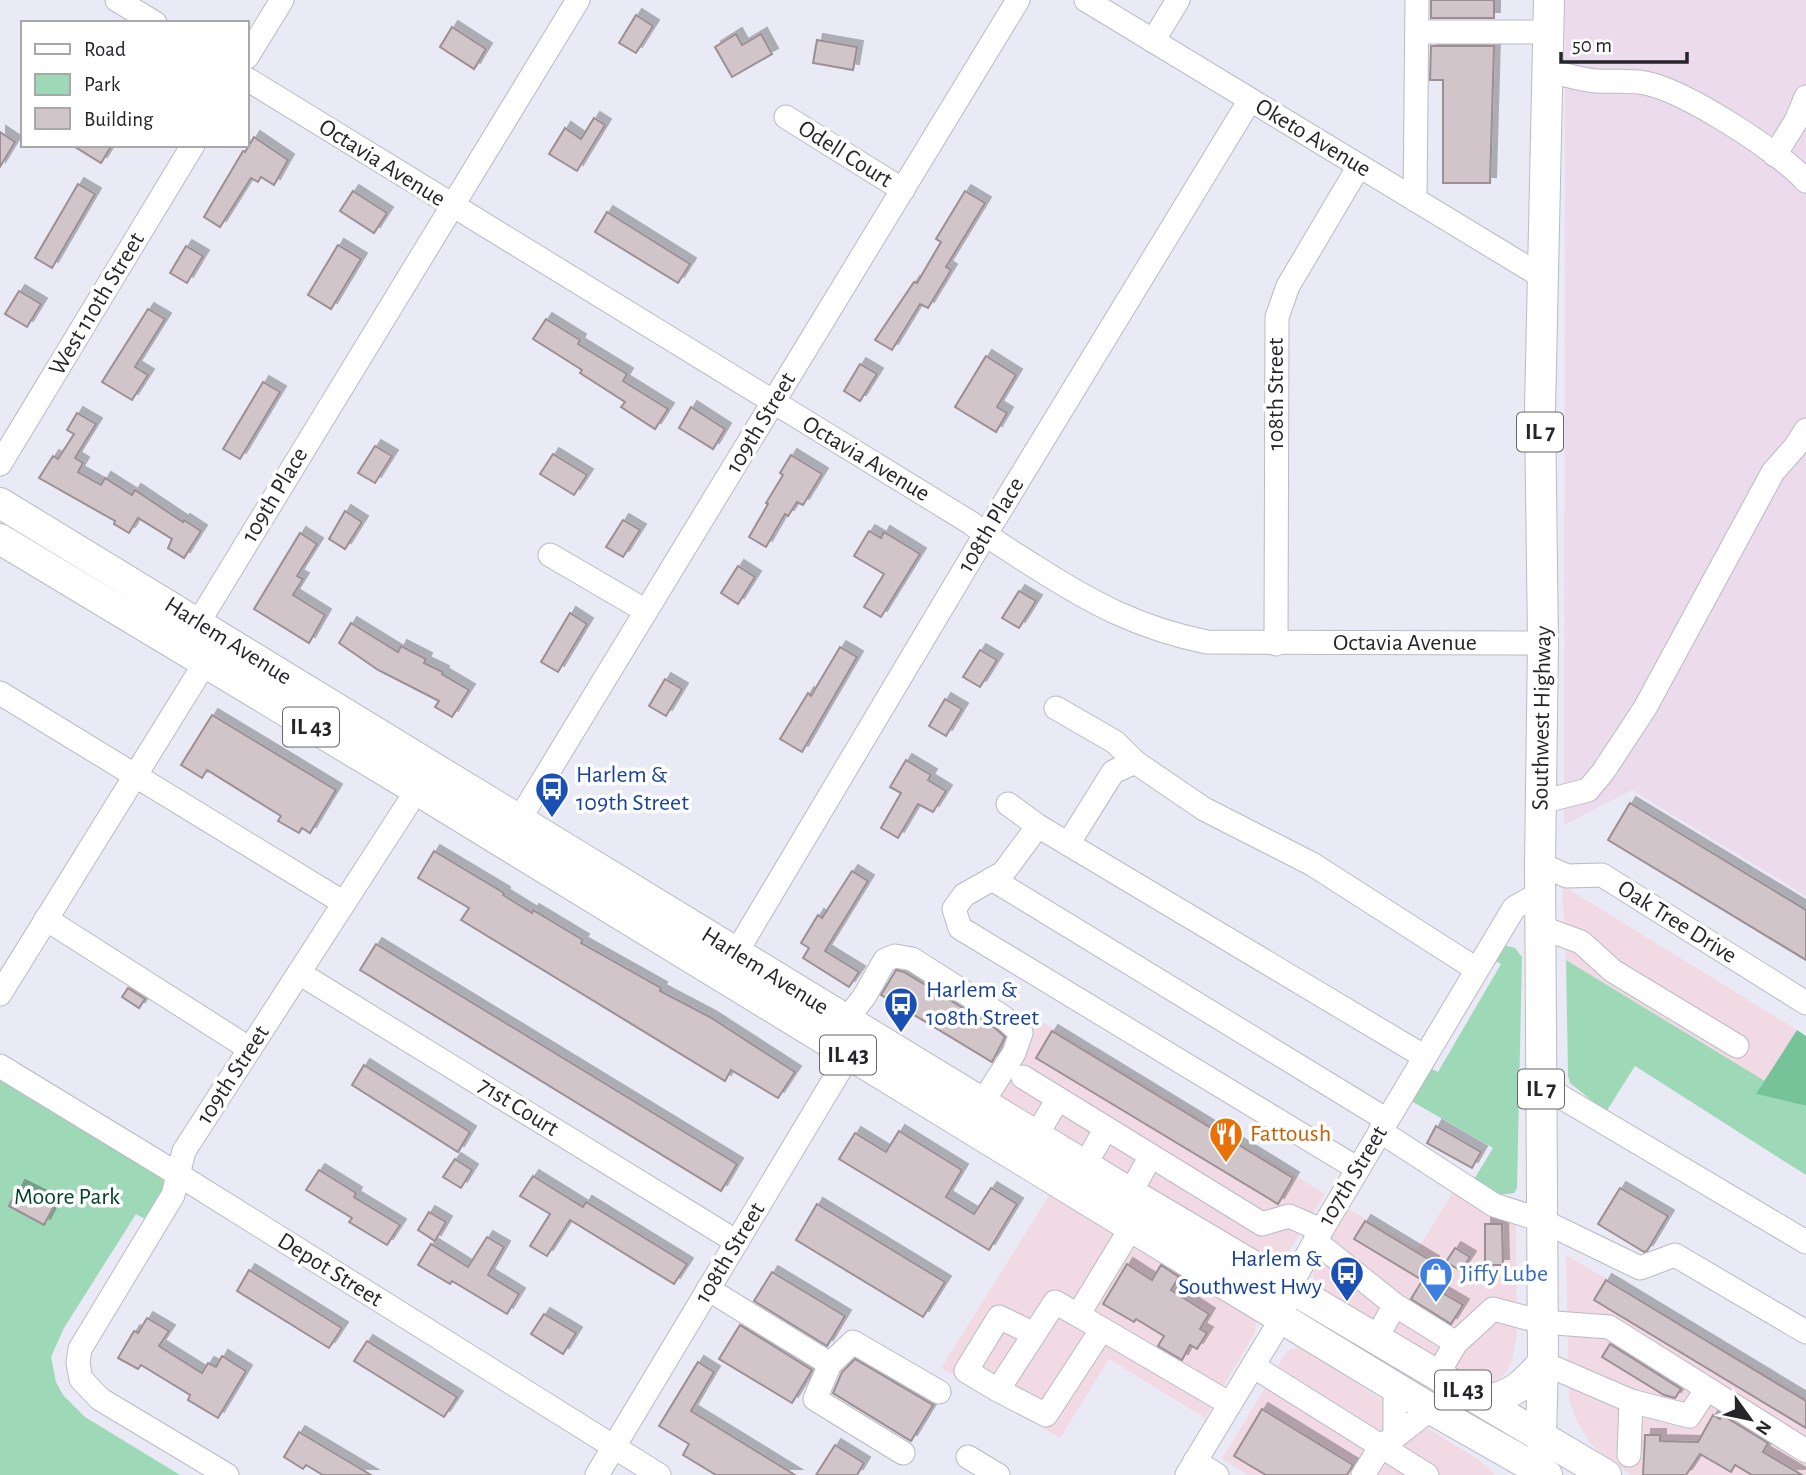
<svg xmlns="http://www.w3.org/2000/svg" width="1806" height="1475" font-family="'Alegreya Sans',sans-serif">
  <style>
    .commercial { fill: #f2dae4 }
    .industrial { fill: #ecdbed }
    .green { fill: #9ed9b7 }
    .forest { fill: #77c399 }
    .building { fill: #d1c5ca; stroke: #9b8f93; stroke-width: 2; filter: url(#shadow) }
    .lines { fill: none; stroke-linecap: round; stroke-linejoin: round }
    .minor-casing { stroke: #babac5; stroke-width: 25 }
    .major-casing { stroke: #babac5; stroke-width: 32 }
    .minor { stroke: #fff; stroke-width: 23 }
    .major { stroke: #fff; stroke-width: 30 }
    .labels { text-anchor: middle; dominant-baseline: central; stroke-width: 7; stroke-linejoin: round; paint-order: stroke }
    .shield { fill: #fff; stroke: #67666a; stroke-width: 2 }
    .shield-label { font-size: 23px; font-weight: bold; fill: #26252a }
    .street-label { font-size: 24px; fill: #26252a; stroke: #fff }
    .transit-label { font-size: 24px; fill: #164399; stroke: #fff; text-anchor: start }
    .food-label { font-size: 24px; fill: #c56008; stroke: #fff; text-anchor: start }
    .park-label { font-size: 24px; fill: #024329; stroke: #fff }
    .shop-label { font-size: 24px; fill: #366cbe; stroke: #fff; text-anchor: start }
  </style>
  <defs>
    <filter id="shadow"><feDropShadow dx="6" dy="-6" stdDeviation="0" flood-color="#0004"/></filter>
  </defs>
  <rect width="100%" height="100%" fill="#eaeaf6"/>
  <g class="commercial">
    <polygon points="1562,885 1797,1030 1765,1081 1566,960"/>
    <polygon points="1040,1021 1325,1194 1286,1256 1274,1261 994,1095"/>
    <polygon points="1456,1187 1516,1225 1517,1335 1512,1360 1506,1373 1489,1386 1478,1386 1315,1286 1313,1271 1315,1258 1343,1206 1418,1249"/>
    <polygon points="1052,1191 1252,1312 1256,1323 1255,1332 1205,1418 1109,1359 1060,1438 941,1368"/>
    <polygon points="1566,1255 1806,1398 1806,1475 1631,1475 1607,1459 1589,1442 1577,1421 1569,1400"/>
    <polygon points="1298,1347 1308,1349 1380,1399 1478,1459 1495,1475 1248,1475 1222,1459 1284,1356 1289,1350"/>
  </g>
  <polygon class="industrial" points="1565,0 1806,0 1806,896 1632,790 1564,825"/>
  <g class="green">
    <path d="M1504,945L1515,948L1522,957L1517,1188L1514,1193C1496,1197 1487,1190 1473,1181L1493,1148L1406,1098L1426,1066L1438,1072L1501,964L1489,958Z"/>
    <polygon points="1566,960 1765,1081 1757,1094 1806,1106 1806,1175 1635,1066 1606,1112 1570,1083 1568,1076"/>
    <polygon points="0,1078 162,1178 165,1186 148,1221 136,1214 64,1328 51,1357 56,1382 63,1395 85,1417 180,1475 0,1475"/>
  </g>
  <polygon class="forest" points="1797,1030 1806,1036 1806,1106 1756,1094"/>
  <g class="building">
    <rect x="1431" y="0" width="63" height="18"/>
    <polygon points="636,15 653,26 636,53 619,43"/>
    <polygon points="452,27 486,49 474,69 440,47"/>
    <polygon points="736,34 742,45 761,34 772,54 732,77 715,47"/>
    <polygon points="817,40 857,47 853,70 813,63"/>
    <polygon points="1431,46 1494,46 1490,183 1443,183 1443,80 1430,80"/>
    <polygon points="594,118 605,125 577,171 549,154 565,128 581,139"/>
    <polygon points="0,132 15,142 0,167"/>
    <polygon points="254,137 288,160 274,185 261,177 258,182 251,178 220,227 204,217 243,151 245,152"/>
    <polygon points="72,145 112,145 101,163"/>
    <polygon points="78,184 95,194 52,268 35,258"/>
    <polygon points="353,191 387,213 374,233 340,211"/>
    <polygon points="965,191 985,203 946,267 951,270 928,308 920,304 892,350 875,340 914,282 917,283 941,242 936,239"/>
    <polygon points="607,212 690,264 678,283 595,232"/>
    <polygon points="338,245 361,259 331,309 308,295"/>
    <polygon points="186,246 203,256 187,283 170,273"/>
    <polygon points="19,291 41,304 27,327 5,314"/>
    <polygon points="148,309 165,319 135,367 148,375 132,400 102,382"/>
    <polygon points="546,319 580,340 578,344 627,374 623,381 668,409 655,429 621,407 625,402 580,373 582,370 533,339"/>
    <polygon points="986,356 1016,375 997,407 1007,413 996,432 955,407"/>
    <polygon points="860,364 877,374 860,401 844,391"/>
    <polygon points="263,382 280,392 240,459 223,449"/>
    <polygon points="691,407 725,429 713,449 679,428"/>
    <polygon points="77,413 96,424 75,458 83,463 78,472 101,485 105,478 132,495 135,490 183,522 184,520 201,531 184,558 168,548 172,539 138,518 129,533 114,524 115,521 39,478 53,456 58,459 74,434 67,430"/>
    <polygon points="375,446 392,456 375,483 358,473"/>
    <polygon points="553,454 587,475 574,495 540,474"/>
    <polygon points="791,455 822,474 803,505 797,502 788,516 785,514 766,547 749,537 768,504 766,503 783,475 780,473"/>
    <polygon points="345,511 362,522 345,549 329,539"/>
    <polygon points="623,520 640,530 623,557 606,547"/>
    <polygon points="869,531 881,538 884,532 920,554 881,617 864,607 884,574 854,556"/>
    <polygon points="300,533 317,544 297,576 303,579 293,595 325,615 309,643 254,609"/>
    <polygon points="738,566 755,577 738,604 721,593"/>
    <polygon points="1019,591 1036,601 1019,628 1002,618"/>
    <polygon points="570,613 587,624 558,672 541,662"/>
    <polygon points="351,623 398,652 401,646 426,659 424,663 443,672 442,674 469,690 452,717 435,707 439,701 378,670 339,643"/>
    <polygon points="840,647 857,657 802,752 780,739 808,693 811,696"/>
    <polygon points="980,650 997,660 980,687 963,677"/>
    <polygon points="665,679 682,689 666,716 649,706"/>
    <polygon points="945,699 962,709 946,736 929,726"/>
    <polygon points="212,715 336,790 310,833 302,828 299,833 278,821 281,816 207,770 202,778 181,765"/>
    <polygon points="906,760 931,775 928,780 946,791 933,812 918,804 898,838 881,828 901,793 890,787"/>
    <polygon points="1630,803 1806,910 1806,960 1608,840"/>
    <polygon points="434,851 504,893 503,895 532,913 533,910 583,940 581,943 661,988 660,991 710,1017 795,1072 778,1098 731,1070 725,1081 461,920 469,908 418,878"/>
    <polygon points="852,871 868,881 825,951 859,972 849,987 803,958 809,948 801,943 818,915 822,918"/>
    <polygon points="376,944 737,1164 721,1191 360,970"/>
    <polygon points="896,970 904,972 937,992 995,1028 1005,1037 992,1062 881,995"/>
    <polygon points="128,988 145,999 139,1008 122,997"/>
    <polygon points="1052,1031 1293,1178 1278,1204 1036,1058"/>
    <polygon points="364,1065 470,1132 458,1152 352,1085"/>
    <polygon points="1436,1126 1481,1152 1472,1168 1427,1143"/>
    <polygon points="899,1131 962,1170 946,1197 974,1214 991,1188 1017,1204 989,1250 839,1159 855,1133 886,1152"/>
    <polygon points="455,1159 472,1170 461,1188 443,1177"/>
    <polygon points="319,1170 356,1193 354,1197 400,1225 387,1245 349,1222 352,1218 306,1190"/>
    <polygon points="533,1176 583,1207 586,1202 687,1264 674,1284 570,1220 547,1256 530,1246 550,1214 520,1196"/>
    <polygon points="19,1186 55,1204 44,1225 9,1206"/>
    <polygon points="1620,1188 1668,1216 1647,1251 1644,1252 1598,1224"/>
    <polygon points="817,1204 945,1282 923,1317 796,1240"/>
    <polygon points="429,1212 446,1222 435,1241 418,1230"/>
    <polygon points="1365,1221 1433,1262 1422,1280 1354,1239"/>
    <polygon points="1485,1224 1502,1224 1503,1265 1485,1265"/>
    <polygon points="487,1237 504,1247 488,1275 519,1294 507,1314 452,1281 450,1284 418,1265 431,1244 468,1267"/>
    <polygon points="1455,1248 1470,1257 1461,1271 1446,1262"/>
    <polygon points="1127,1264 1152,1280 1161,1265 1179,1277 1171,1290 1209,1314 1200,1329 1207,1333 1197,1349 1190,1345 1182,1360 1158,1346 1164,1336 1136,1319 1134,1322 1103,1304"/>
    <polygon points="249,1270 342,1328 329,1348 237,1291"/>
    <polygon points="772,1272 845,1316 827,1346 754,1301"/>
    <polygon points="1606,1280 1806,1401 1806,1428 1594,1300"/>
    <polygon points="1422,1281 1463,1305 1451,1324 1411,1299"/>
    <polygon points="544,1314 576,1333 563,1354 531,1334"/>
    <polygon points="147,1318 169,1331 159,1346 202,1373 208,1363 216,1367 222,1356 246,1371 218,1418 188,1400 190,1395 164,1379 141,1365 138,1369 118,1358 134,1331 138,1333"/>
    <polygon points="740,1325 812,1370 792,1403 719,1359"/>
    <polygon points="367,1341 457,1397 444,1417 354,1361"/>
    <polygon points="1610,1344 1681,1389 1675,1398 1664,1395 1602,1357"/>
    <polygon points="855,1359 933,1405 911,1441 833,1393 842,1372"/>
    <polygon points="698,1362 714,1372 691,1411 795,1475 716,1475 683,1455 689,1444 659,1426"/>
    <polygon points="1262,1409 1353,1465 1347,1475 1266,1475 1234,1456"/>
    <polygon points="1713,1415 1720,1419 1722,1415 1768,1443 1763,1452 1802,1475 1752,1475 1735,1465 1731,1472 1700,1454 1686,1475 1643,1475 1645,1435 1660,1435 1660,1441 1698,1442"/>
    <polygon points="299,1432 371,1475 323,1475 306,1465 303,1469 284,1457"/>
    <polygon points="835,1445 864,1463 857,1475 816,1475"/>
  </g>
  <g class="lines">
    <g class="minor-casing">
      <g id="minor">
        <polyline points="117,0 155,23"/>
        <polyline points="1086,0 1541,276"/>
        <polyline points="1417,32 1549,32"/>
        <polyline points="1153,41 1178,0"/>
        <polyline points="247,57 282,0"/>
        <path d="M1548,71C1564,74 1580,80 1596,81C1612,82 1630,80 1645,83C1684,90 1780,152 1806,181"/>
        <path d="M247,79L971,523C990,539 1012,552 1034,566C1092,603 1138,628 1207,642L1543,643"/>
        <polyline points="786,117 903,190"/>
        <polyline points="1775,155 1796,121 1806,97"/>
        <polyline points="1415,200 1417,0"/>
        <polyline points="0,464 193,145"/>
        <polyline points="550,555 646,611"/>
        <polyline points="1276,644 1277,317 1288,286 1359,166"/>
        <polyline points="0,693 344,903"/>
        <polyline points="1056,708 1115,742 1135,762 1204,809 1312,864 1476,969"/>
        <polyline points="1541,802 1588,790 1603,772 1645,708 1773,472 1795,447 1806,430"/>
        <polyline points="1008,804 1038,826 1425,1057"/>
        <polyline points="1038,826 1003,873 964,895 954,909 960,928 1358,1169"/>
        <polyline points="511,833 1018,0"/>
        <polyline points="1068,844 1113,772 1135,762"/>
        <polyline points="1540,864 1567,876 1602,875 1806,1003"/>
        <polyline points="992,879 1387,1120"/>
        <polyline points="46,919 250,1049"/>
        <polyline points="1540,927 1581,942 1613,971 1737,1046"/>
        <polyline points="736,953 985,535 1250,100"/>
        <polyline points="299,973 737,1242"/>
        <polyline points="0,994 205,663 198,623 578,0"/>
        <polyline points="846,1020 864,997 885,960 895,956 912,959 1003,1017 1021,1033 1014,1053 982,1103"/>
        <polyline points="0,1066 179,1175 659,1475"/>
        <polyline points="1023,1077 1262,1224 1289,1216 1321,1230"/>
        <polyline points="1541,1085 1806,1242"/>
        <polyline points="1380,1131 1494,1205 1541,1220 1640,1268 1675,1255 1806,1332"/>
        <polyline points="1036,1136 1058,1099"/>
        <polyline points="1085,1165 1106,1128"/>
        <polyline points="1130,1193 1151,1156"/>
        <polyline points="1315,1241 1395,1305 1375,1340"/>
        <polyline points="708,1289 830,1364"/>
        <polyline points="1395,1305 1456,1343"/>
        <polyline points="1078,1315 1230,1404"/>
        <polyline points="1034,1334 999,1317 966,1371 998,1390 1055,1302 1078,1315 1131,1228"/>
        <polyline points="1543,1363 1631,1401 1689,1416 1707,1389"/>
        <polyline points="1253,1366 1427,1475"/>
        <polyline points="1437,1375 1456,1343 1493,1309 1542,1322 1609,1327 1806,1451"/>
        <polyline points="1395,1386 1395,1437 1431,1409"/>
        <polyline points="998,1390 1046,1415 1102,1329"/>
        <polyline points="903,1453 815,1399 830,1364 853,1342 939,1392"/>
        <polyline points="1629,1455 1631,1401"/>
        <polyline points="968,1457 998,1475"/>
        <polyline points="1195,1461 1217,1475"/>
        <polyline points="227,1475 100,1399 81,1379 78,1363 80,1349 173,1195 184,1151 417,790"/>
        <polyline points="597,1475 856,1043"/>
        <polyline points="1187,1475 1282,1318 1289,1288 1315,1241 1514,908 1540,893"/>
        <polyline points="1363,1475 1381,1446 1392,1439"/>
      </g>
    </g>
    <g class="major-casing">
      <g id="major">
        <polyline points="0,503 1130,1193 1606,1475"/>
        <polyline points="0,539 417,790 1192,1264 1431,1409 1547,1475"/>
        <path d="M1484,1402C1515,1393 1521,1387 1543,1363"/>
        <polyline points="1544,1452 1541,1435 1543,1363 1540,864 1543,643 1540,409 1549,0"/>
      </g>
    </g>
    <use href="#minor" class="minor"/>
    <use href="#major" class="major"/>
  </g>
  <defs>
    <g id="bus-pin" transform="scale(1.75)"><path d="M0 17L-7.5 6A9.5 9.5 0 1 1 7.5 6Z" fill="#1a4fb4" stroke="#fff"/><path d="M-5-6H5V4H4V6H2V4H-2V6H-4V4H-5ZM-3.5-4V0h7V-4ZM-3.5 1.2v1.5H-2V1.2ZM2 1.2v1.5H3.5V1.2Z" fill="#fff"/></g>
    <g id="restaurant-pin" transform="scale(1.75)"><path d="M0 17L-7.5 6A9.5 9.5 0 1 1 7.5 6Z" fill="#e8710a" stroke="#fff"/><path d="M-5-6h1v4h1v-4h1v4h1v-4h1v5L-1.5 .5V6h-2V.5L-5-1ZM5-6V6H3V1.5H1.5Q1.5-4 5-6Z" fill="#fff"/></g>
    <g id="shop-pin" transform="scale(1.75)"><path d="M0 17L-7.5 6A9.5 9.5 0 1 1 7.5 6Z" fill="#3f7fe0" stroke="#fff"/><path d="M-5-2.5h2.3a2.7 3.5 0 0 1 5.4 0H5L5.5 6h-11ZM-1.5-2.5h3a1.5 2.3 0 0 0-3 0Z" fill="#fff"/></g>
  </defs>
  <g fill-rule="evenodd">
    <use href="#bus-pin" x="552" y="789"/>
    <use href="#bus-pin" x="901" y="1004"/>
    <use href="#restaurant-pin" x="1226" y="1134"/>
    <use href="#bus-pin" x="1347" y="1273"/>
    <use href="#shop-pin" x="1436" y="1274"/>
  </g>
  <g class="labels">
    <g class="shield">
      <rect x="1517" y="412.5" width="46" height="39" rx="5"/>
      <rect x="283" y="707.5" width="56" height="39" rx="5"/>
      <rect x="820" y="1035.5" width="56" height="39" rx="5"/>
      <rect x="1518" y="1069.5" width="46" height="39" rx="5"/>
      <rect x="1435" y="1370.5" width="56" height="39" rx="5"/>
    </g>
    <g class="shield-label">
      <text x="1540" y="432">IL 7</text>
      <text x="311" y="727">IL 43</text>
      <text x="848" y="1055">IL 43</text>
      <text x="1541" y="1089">IL 7</text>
      <text x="1463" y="1390">IL 43</text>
    </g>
    <g class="street-label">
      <text transform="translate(1313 138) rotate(31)">Oketo Avenue</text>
      <text transform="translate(845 154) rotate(32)">Odell Court</text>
      <text transform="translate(382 163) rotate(32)">Octavia Avenue</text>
      <text transform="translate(97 304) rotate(-59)">West 110th Street</text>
      <text transform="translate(1276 394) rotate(-90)">108th Street</text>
      <text transform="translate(761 423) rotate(-59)">109th Street</text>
      <text transform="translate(866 459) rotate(31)">Octavia Avenue</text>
      <text transform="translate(275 495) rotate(-59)">109th Place</text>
      <text transform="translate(991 525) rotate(-59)">108th Place</text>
      <text transform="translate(228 641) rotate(32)">Harlem Avenue</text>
      <text x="1405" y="643">Octavia Avenue</text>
      <text transform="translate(1542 718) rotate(-89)">Southwest Highway</text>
      <text transform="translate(1677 922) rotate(32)">Oak Tree Drive</text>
      <text transform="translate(765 971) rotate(32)">Harlem Avenue</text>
      <text transform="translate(233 1075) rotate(-57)">109th Street</text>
      <text transform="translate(518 1107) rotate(32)">71st Court</text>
      <text transform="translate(1353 1176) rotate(-59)">107th Street</text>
      <text transform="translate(730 1253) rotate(-59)">108th Street</text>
      <text transform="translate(330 1270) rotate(32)">Depot Street</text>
    </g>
    <g class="transit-label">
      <text x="576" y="775">Harlem &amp;<tspan x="576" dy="28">109th Street</tspan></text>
      <text x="926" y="990">Harlem &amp;<tspan x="926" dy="28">108th Street</tspan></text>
      <text x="1322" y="1259" text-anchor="end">Harlem &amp;<tspan x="1322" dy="28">Southwest Hwy</tspan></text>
    </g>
    <g class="food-label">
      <text x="1250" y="1134">Fattoush</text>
    </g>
    <g class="park-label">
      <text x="67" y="1197">Moore Park</text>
    </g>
    <g class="shop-label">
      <text x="1460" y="1274">Jiffy Lube</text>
    </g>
  </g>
  <rect x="21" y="21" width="228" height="126" fill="#ffffff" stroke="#a8a8aa" stroke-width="2"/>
  <rect x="35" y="44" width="35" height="10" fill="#ffffff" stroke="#a8a8aa" stroke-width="2"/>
  <text x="84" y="56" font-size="21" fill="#26252a">Road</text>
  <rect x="35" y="74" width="35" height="21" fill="#9ed9b7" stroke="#a8a8aa" stroke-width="2"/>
  <text x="84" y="91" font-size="21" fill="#26252a">Park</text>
  <rect x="35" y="108" width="35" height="21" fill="#d1c5ca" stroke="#a8a8aa" stroke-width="2"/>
  <text x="84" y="126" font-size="21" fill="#26252a">Building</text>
  <g transform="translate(1750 1419) rotate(123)" stroke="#ffffff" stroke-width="5" paint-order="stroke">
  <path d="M0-5L12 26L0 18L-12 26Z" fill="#26252a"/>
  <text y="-10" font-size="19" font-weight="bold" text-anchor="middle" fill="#26252a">N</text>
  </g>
  <path d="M1561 52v10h126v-10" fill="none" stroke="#26252a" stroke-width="3.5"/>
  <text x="1572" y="52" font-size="21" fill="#26252a" stroke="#ffffff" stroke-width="5" paint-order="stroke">50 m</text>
</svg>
